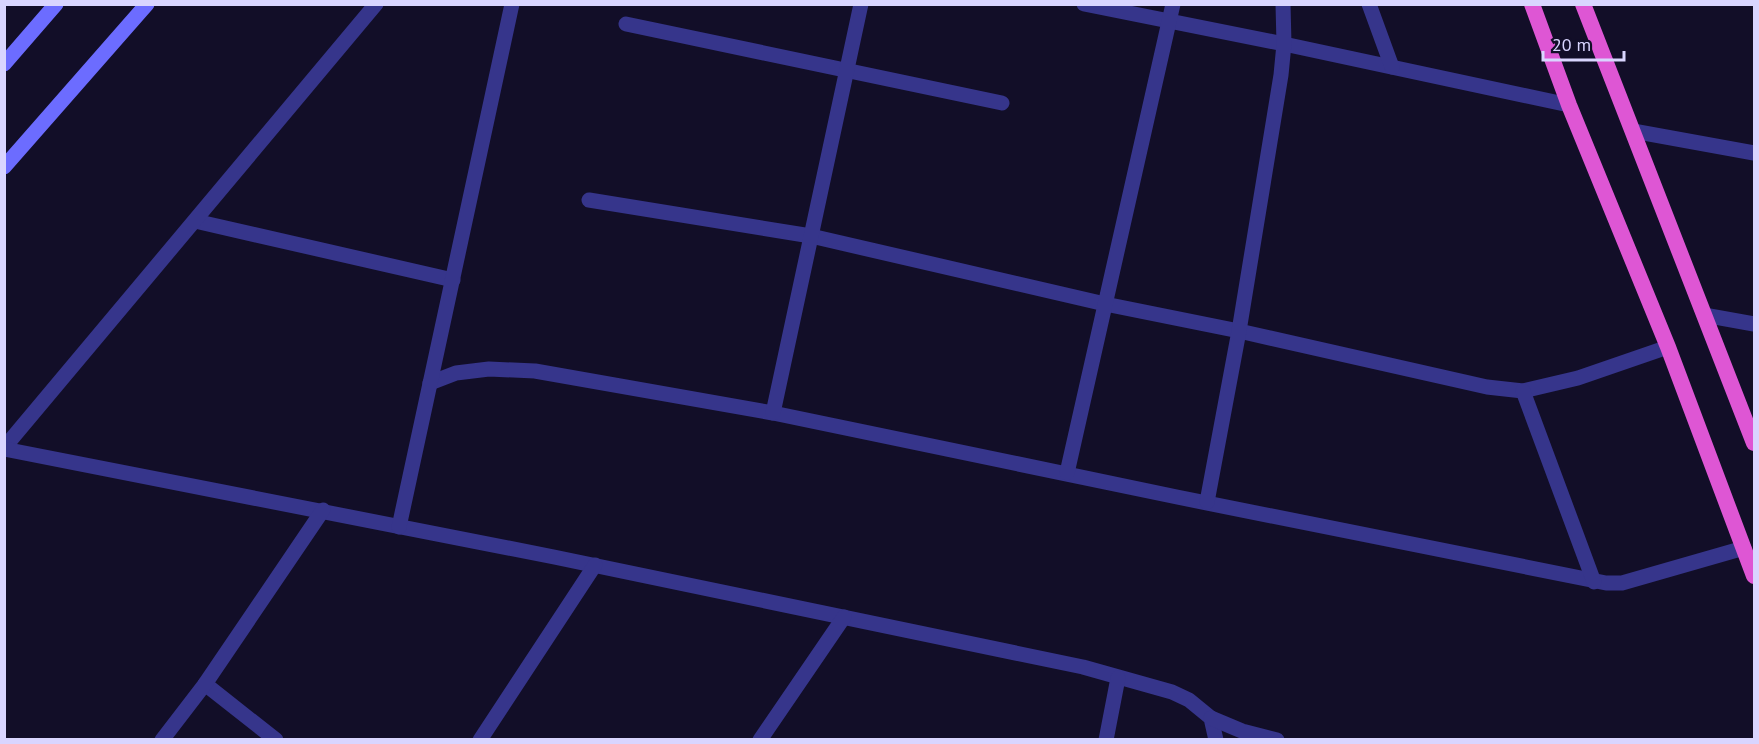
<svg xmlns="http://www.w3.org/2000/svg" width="1759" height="744" font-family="'PT Sans',sans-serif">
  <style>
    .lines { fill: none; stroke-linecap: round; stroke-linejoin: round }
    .minor { stroke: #36358b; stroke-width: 15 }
    .secondary { stroke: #6c6cff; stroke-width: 15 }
    .trunk { stroke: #de56d4; stroke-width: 16 }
  </style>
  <rect width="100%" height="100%" fill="#120e28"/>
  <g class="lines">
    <g class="minor">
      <polyline points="1084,4 1284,44 1569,105"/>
      <polyline points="1369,4 1392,67"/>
      <polyline points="626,24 1002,103"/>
      <polyline points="1633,131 1754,153"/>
      <polyline points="589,200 811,236 1105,304 1239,331 1487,387 1523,391 1578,378 1668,347"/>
      <polyline points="195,221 453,280"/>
      <polyline points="1704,315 1754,324"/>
      <polyline points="430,383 456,373 489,369 535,371 773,413 1177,497 1606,583 1622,583 1744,548"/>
      <polyline points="1523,391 1594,582"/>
      <polyline points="773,413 861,4"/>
      <polyline points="4,448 376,4"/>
      <polyline points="4,449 554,557 1083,667 1172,692 1189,700 1211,718 1216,740"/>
      <polyline points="1067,473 1173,4"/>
      <polyline points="1207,502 1239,331 1281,75 1284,44 1283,4"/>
      <polyline points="399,527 512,4"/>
      <polyline points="205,684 276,740"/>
      <polyline points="1211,718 1242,731 1277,740"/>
      <polyline points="162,740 205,684 323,510"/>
      <polyline points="480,740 595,565"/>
      <polyline points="760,740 844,617"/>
      <polyline points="1106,740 1118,678"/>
    </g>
    <g class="secondary">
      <polyline points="4,64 56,4"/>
      <polyline points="4,167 147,4"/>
    </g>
    <g class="trunk">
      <polyline points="1532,4 1569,105 1668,347 1754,576"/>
      <polyline points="1583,4 1754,443"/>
    </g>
  </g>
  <rect width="1759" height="744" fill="none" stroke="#d9d5ff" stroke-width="12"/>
  <path d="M1543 51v9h81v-9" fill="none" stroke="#d9d5ff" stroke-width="3"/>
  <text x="1552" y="51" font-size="18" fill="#d9d5ff" stroke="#120e28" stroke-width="4.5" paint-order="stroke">20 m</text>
</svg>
